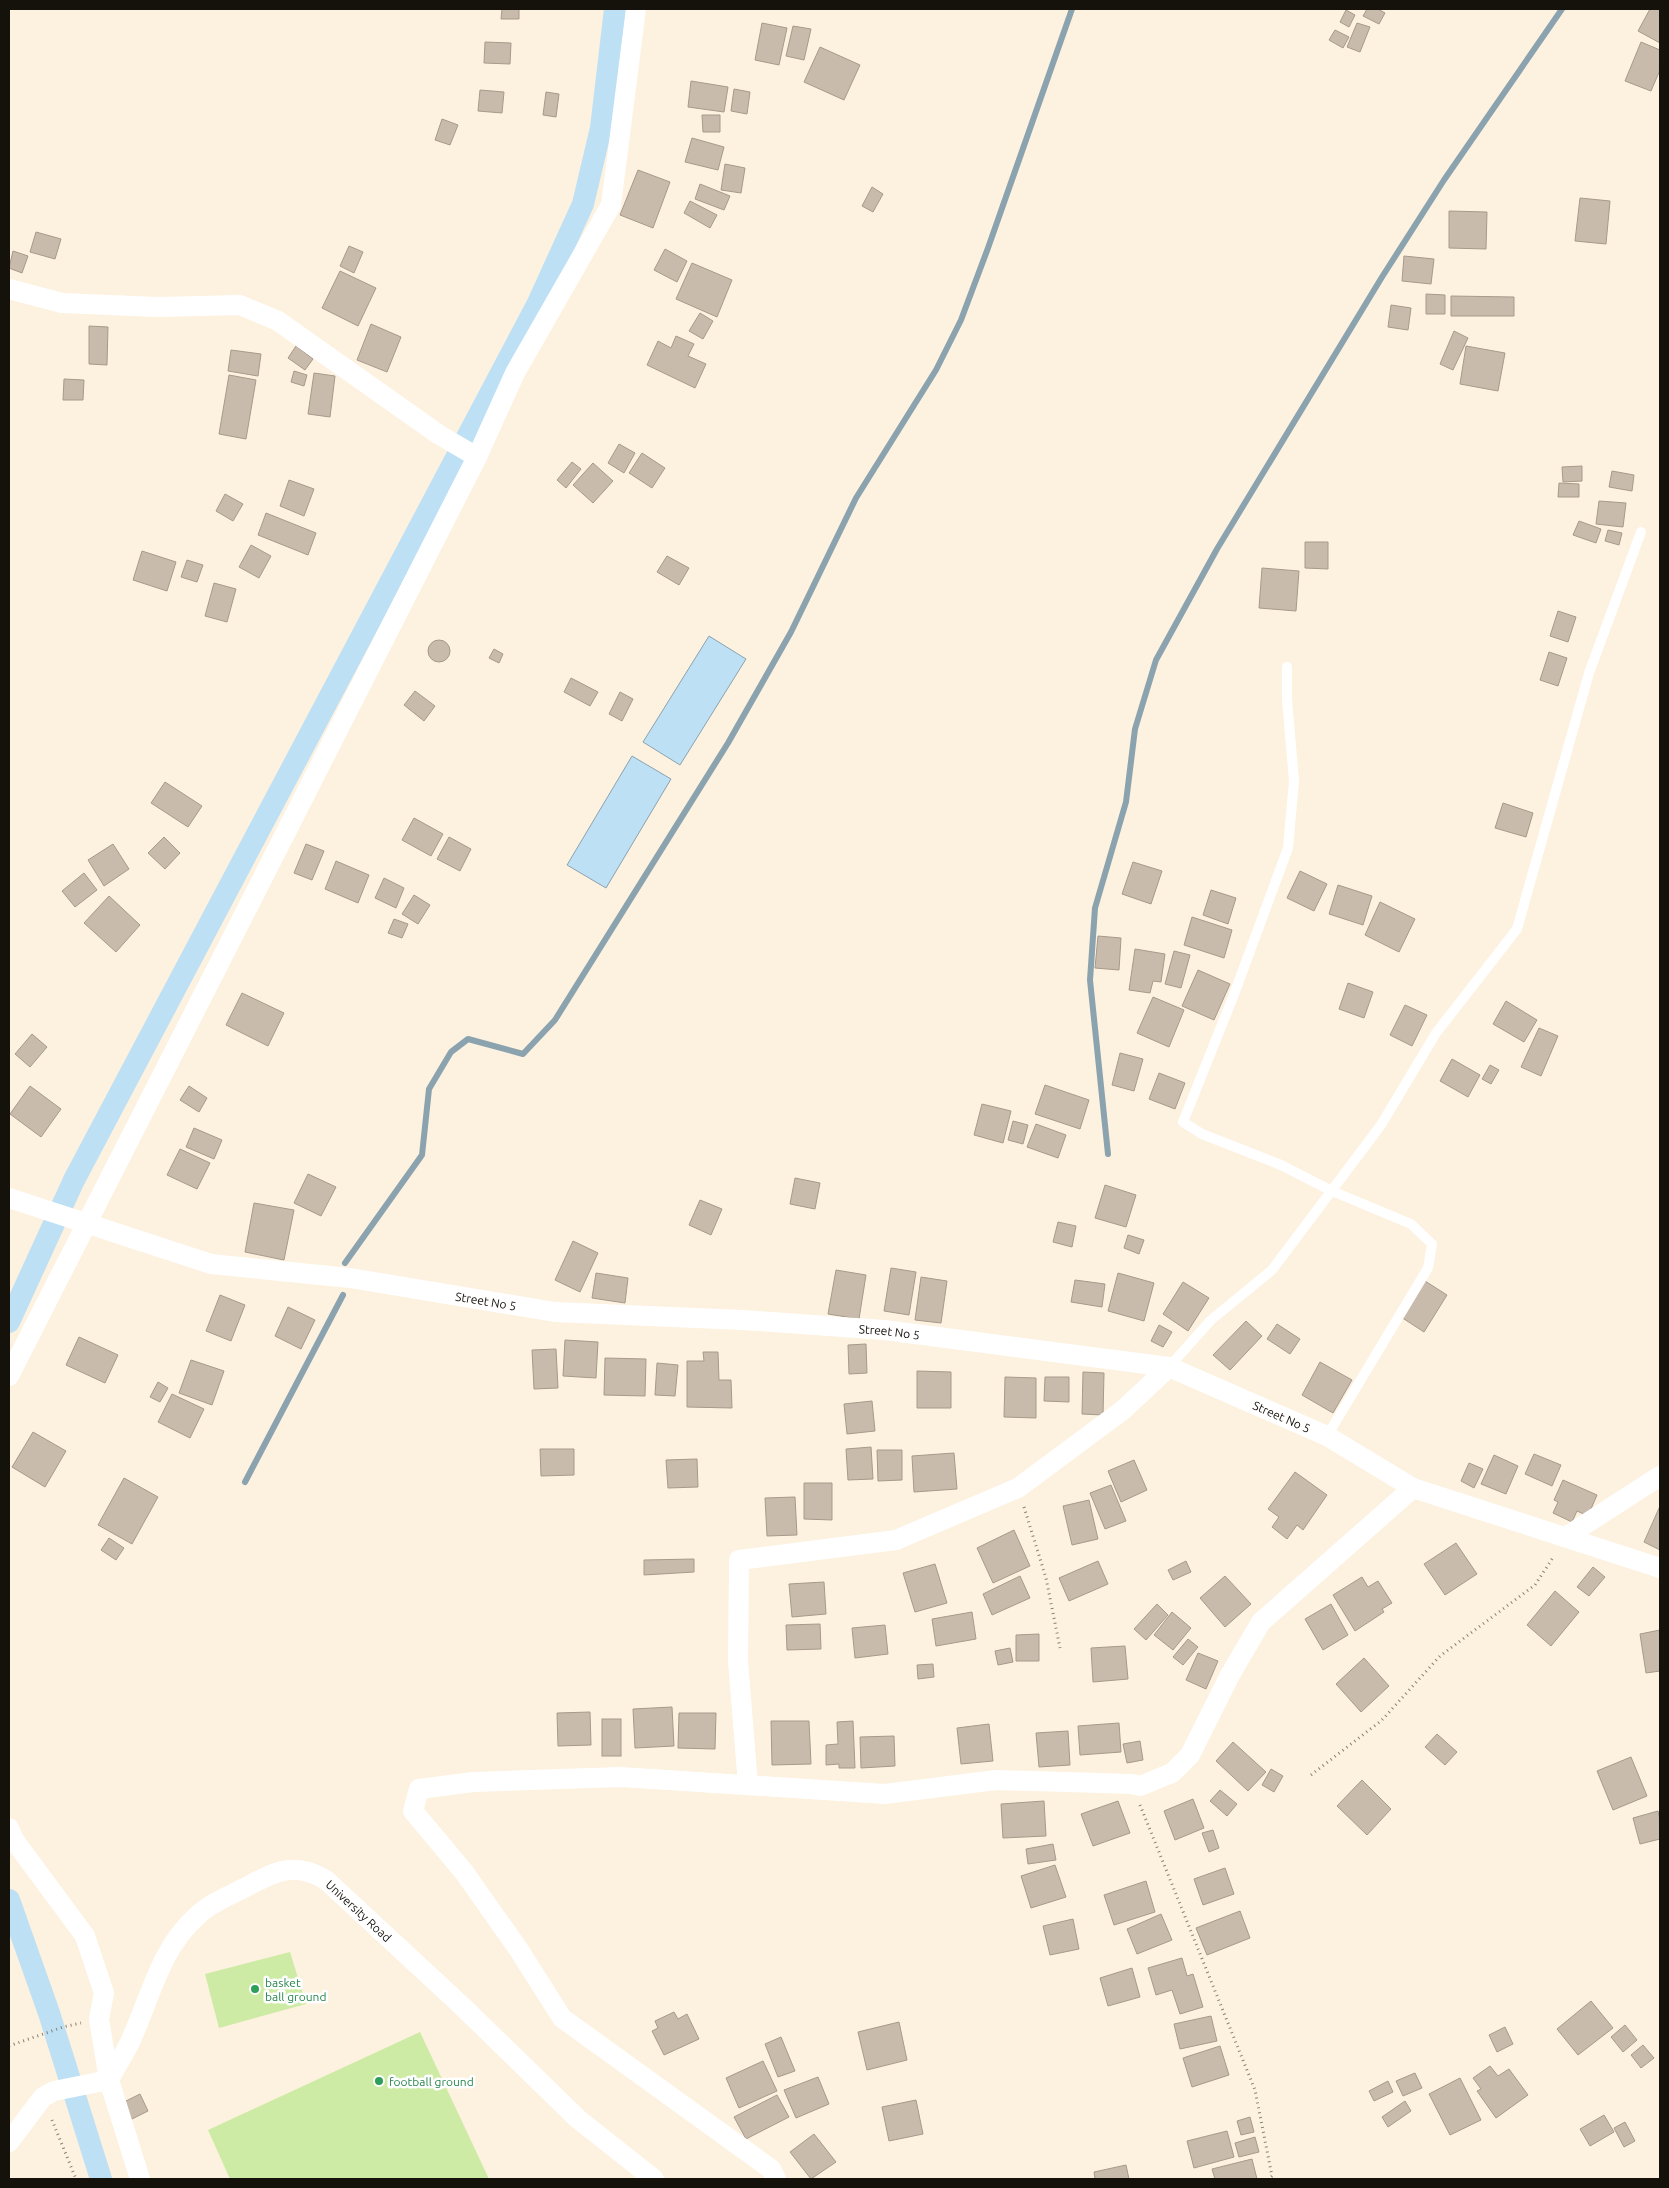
<svg xmlns="http://www.w3.org/2000/svg" width="1669" height="2188" font-family="Ubuntu,sans-serif">
  <style>
    .green { fill: #ceeba5 }
    .water { fill: #bde0f5; stroke: #8ba2af }
    .lines { fill: none; stroke-linecap: round; stroke-linejoin: round }
    .stream { stroke: #8ba2af; stroke-width: 6 }
    .canal { stroke: #bde0f5; stroke-width: 22 }
    .building { fill: #c9bbac; stroke: #a79a8b }
    .path { stroke: #888074; stroke-width: 3; stroke-dasharray: 1 4; stroke-linecap: butt }
    .lane { stroke: #fff; stroke-width: 10 }
    .street { stroke: #fff; stroke-width: 20 }
    .leisure-dot { fill: #2e9e5b; stroke: #fff; stroke-width: 2 }
    .labels { text-anchor: middle; dominant-baseline: central; stroke-width: 5; stroke-linejoin: round; paint-order: stroke }
    .street-label { font-size: 12px; fill: #15110b; stroke: #fff }
    .leisure-label { font-size: 12px; fill: #27864d; stroke: #fff; text-anchor: start }
  </style>
  <rect width="100%" height="100%" fill="#fdf1df"/>
  <g class="green">
    <polygon points="290,1952 306,2004 219,2028 205,1974"/>
    <polygon points="420,2032 489,2179 230,2179 208,2130"/>
  </g>
  <g class="water">
    <polygon points="709,636 746,659 680,765 643,742"/>
    <polygon points="632,756 671,779 606,888 567,865"/>
  </g>
  <g class="lines">
    <g class="stream">
      <polyline points="1108,1154 1090,980 1095,908 1126,802 1135,729 1156,660 1217,549 1382,277 1444,180 1562,9"/>
      <polyline points="345,1263 422,1155 429,1089 451,1052 468,1039 523,1054 555,1020 728,743 791,632 856,498 936,370 961,320 988,248 1072,9"/>
      <polyline points="245,1482 343,1295"/>
    </g>
    <g class="canal">
      <polyline points="9,1322 74,1180 537,305 583,204 601,128 615,9"/>
      <polyline points="9,1900 49,2013 101,2179"/>
    </g>
  </g>
  <g class="building">
    <polygon points="502,9 519,9 519,19 501,19"/>
    <polygon points="1367,9 1378,9 1385,13 1379,24 1363,16"/>
    <polygon points="1650,9 1660,9 1660,43 1638,31"/>
    <polygon points="1346,10 1355,15 1349,27 1340,22"/>
    <polygon points="762,23 787,28 779,65 755,60"/>
    <polygon points="1357,23 1370,27 1360,52 1347,47"/>
    <polygon points="793,26 811,29 804,60 786,56"/>
    <polygon points="1335,30 1349,37 1343,48 1329,40"/>
    <polygon points="485,42 511,43 510,64 484,63"/>
    <polygon points="1641,42 1660,50 1660,70 1651,91 1625,81"/>
    <polygon points="820,47 860,65 844,100 804,82"/>
    <polygon points="691,81 728,87 724,112 688,107"/>
    <polygon points="734,89 750,92 747,114 731,111"/>
    <polygon points="480,90 504,92 502,113 478,111"/>
    <polygon points="546,92 559,94 556,117 543,115"/>
    <polygon points="702,115 720,115 720,132 703,132"/>
    <polygon points="442,119 458,125 450,145 435,140"/>
    <polygon points="692,138 724,147 718,170 685,162"/>
    <polygon points="725,164 745,168 741,193 721,190"/>
    <polygon points="638,170 670,182 653,228 620,215"/>
    <polygon points="700,184 730,196 724,210 695,199"/>
    <polygon points="872,187 883,194 873,212 862,206"/>
    <polygon points="1580,198 1610,201 1606,244 1575,241"/>
    <polygon points="690,201 717,215 710,228 684,213"/>
    <polygon points="1449,211 1487,212 1486,249 1449,248"/>
    <polygon points="36,232 61,239 55,259 30,252"/>
    <polygon points="349,246 363,252 354,273 340,266"/>
    <polygon points="665,249 687,261 677,282 654,270"/>
    <polygon points="13,251 28,256 22,273 9,268"/>
    <polygon points="1404,256 1434,259 1431,284 1402,281"/>
    <polygon points="692,263 732,280 717,317 676,299"/>
    <polygon points="340,271 376,288 358,326 322,308"/>
    <polygon points="1426,294 1445,295 1445,314 1426,314"/>
    <polygon points="1451,296 1514,297 1514,316 1451,316"/>
    <polygon points="1391,305 1411,308 1408,330 1388,327"/>
    <polygon points="700,313 713,321 703,339 689,331"/>
    <polygon points="371,324 401,337 387,372 357,360"/>
    <polygon points="89,326 108,327 107,365 89,364"/>
    <polygon points="1454,331 1468,338 1453,370 1440,364"/>
    <polygon points="676,336 694,344 688,356 706,364 695,388 647,365 658,341 671,348"/>
    <polygon points="296,346 313,359 305,370 288,358"/>
    <polygon points="1466,346 1505,353 1498,391 1460,384"/>
    <polygon points="231,350 261,354 258,376 228,371"/>
    <polygon points="294,371 307,375 304,386 291,382"/>
    <polygon points="314,373 335,376 330,417 308,414"/>
    <polygon points="229,375 256,380 246,439 219,434"/>
    <polygon points="64,379 84,380 83,400 63,400"/>
    <polygon points="619,444 635,453 624,473 608,463"/>
    <polygon points="642,453 665,468 652,488 629,473"/>
    <polygon points="572,462 581,469 566,488 557,480"/>
    <polygon points="593,463 613,481 593,503 573,485"/>
    <polygon points="1582,466 1582,481 1563,482 1562,467"/>
    <polygon points="1612,471 1634,475 1632,491 1609,487"/>
    <polygon points="289,480 314,489 304,516 280,506"/>
    <polygon points="1559,483 1579,484 1579,497 1558,497"/>
    <polygon points="225,494 243,504 233,521 216,511"/>
    <polygon points="1599,501 1626,503 1623,527 1596,524"/>
    <polygon points="266,513 316,533 308,555 258,535"/>
    <polygon points="1579,521 1601,529 1596,543 1573,535"/>
    <polygon points="1608,530 1622,533 1619,545 1605,541"/>
    <polygon points="1305,542 1328,542 1328,569 1305,568"/>
    <polygon points="251,545 271,556 259,578 239,567"/>
    <polygon points="142,551 176,562 167,591 133,580"/>
    <polygon points="667,556 689,568 679,585 657,572"/>
    <polygon points="187,560 203,565 197,582 181,577"/>
    <polygon points="1262,568 1299,571 1296,611 1259,608"/>
    <polygon points="214,583 236,589 227,622 205,616"/>
    <polygon points="1558,611 1576,617 1568,642 1550,636"/>
    <circle cx="439" cy="651" r="11"/>
    <polygon points="494,649 503,654 499,663 489,658"/>
    <polygon points="1549,652 1567,658 1558,686 1540,680"/>
    <polygon points="571,678 598,692 590,706 564,692"/>
    <polygon points="415,691 435,706 424,721 404,705"/>
    <polygon points="620,692 633,699 622,721 609,714"/>
    <polygon points="165,782 202,806 188,827 151,803"/>
    <polygon points="1503,803 1533,813 1526,837 1495,828"/>
    <polygon points="414,818 443,834 431,856 402,840"/>
    <polygon points="164,837 180,853 165,869 148,853"/>
    <polygon points="449,837 471,849 460,871 437,859"/>
    <polygon points="113,844 129,869 104,886 88,860"/>
    <polygon points="306,844 324,851 312,880 294,873"/>
    <polygon points="336,861 369,875 358,903 325,889"/>
    <polygon points="1133,862 1162,871 1151,904 1122,894"/>
    <polygon points="1300,871 1327,884 1314,911 1287,898"/>
    <polygon points="84,873 97,890 75,907 62,891"/>
    <polygon points="384,878 404,888 396,908 375,898"/>
    <polygon points="1338,885 1372,896 1363,925 1329,914"/>
    <polygon points="1211,890 1236,898 1228,924 1203,915"/>
    <polygon points="414,895 430,905 418,924 402,914"/>
    <polygon points="109,896 140,925 116,952 84,923"/>
    <polygon points="1380,902 1415,919 1399,952 1365,935"/>
    <polygon points="1192,917 1232,930 1224,958 1184,945"/>
    <polygon points="394,919 408,924 402,938 388,933"/>
    <polygon points="1098,936 1121,938 1119,970 1095,968"/>
    <polygon points="1135,949 1165,954 1161,982 1153,981 1150,993 1129,990"/>
    <polygon points="1174,951 1190,955 1181,988 1165,984"/>
    <polygon points="1198,970 1230,984 1214,1020 1182,1006"/>
    <polygon points="1348,983 1373,992 1364,1018 1339,1009"/>
    <polygon points="242,993 284,1013 268,1046 226,1025"/>
    <polygon points="1153,997 1184,1010 1169,1047 1137,1033"/>
    <polygon points="1506,1001 1537,1020 1524,1042 1493,1024"/>
    <polygon points="1405,1005 1427,1015 1412,1046 1390,1035"/>
    <polygon points="1539,1028 1558,1036 1541,1076 1521,1067"/>
    <polygon points="32,1034 47,1047 30,1067 15,1054"/>
    <polygon points="1120,1053 1143,1059 1134,1091 1112,1085"/>
    <polygon points="1452,1059 1480,1075 1468,1097 1440,1081"/>
    <polygon points="1490,1065 1499,1070 1491,1084 1482,1079"/>
    <polygon points="1159,1073 1185,1083 1175,1109 1149,1099"/>
    <polygon points="1045,1085 1089,1100 1080,1129 1035,1114"/>
    <polygon points="30,1086 61,1109 41,1137 10,1114"/>
    <polygon points="189,1086 207,1098 199,1112 180,1100"/>
    <polygon points="982,1104 1011,1111 1003,1143 974,1135"/>
    <polygon points="1013,1121 1028,1125 1023,1144 1008,1140"/>
    <polygon points="1036,1124 1066,1135 1058,1158 1027,1147"/>
    <polygon points="194,1128 222,1140 214,1159 186,1147"/>
    <polygon points="180,1149 210,1163 197,1189 167,1175"/>
    <polygon points="308,1174 336,1187 321,1216 294,1203"/>
    <polygon points="795,1178 820,1183 815,1209 790,1204"/>
    <polygon points="1105,1185 1136,1195 1126,1227 1095,1218"/>
    <polygon points="700,1200 722,1209 711,1235 689,1225"/>
    <polygon points="254,1203 294,1210 284,1260 245,1252"/>
    <polygon points="1058,1222 1076,1226 1072,1247 1053,1242"/>
    <polygon points="1128,1235 1144,1240 1139,1254 1124,1248"/>
    <polygon points="573,1241 598,1253 580,1292 555,1280"/>
    <polygon points="891,1268 916,1272 909,1315 884,1311"/>
    <polygon points="836,1270 866,1275 859,1319 828,1314"/>
    <polygon points="596,1273 628,1278 625,1303 592,1298"/>
    <polygon points="1118,1273 1154,1283 1144,1321 1108,1311"/>
    <polygon points="921,1277 947,1281 941,1323 915,1320"/>
    <polygon points="1075,1280 1105,1284 1102,1307 1071,1302"/>
    <polygon points="1425,1281 1447,1295 1424,1332 1401,1317"/>
    <polygon points="1183,1282 1209,1298 1188,1331 1163,1314"/>
    <polygon points="220,1295 245,1305 231,1341 206,1331"/>
    <polygon points="288,1307 315,1320 301,1349 275,1336"/>
    <polygon points="1246,1321 1262,1336 1230,1370 1213,1355"/>
    <polygon points="1277,1324 1300,1339 1290,1354 1267,1339"/>
    <polygon points="1159,1325 1172,1332 1163,1347 1151,1341"/>
    <polygon points="79,1337 118,1355 105,1383 66,1365"/>
    <polygon points="565,1340 598,1342 596,1378 563,1376"/>
    <polygon points="866,1344 867,1373 849,1374 848,1345"/>
    <polygon points="556,1349 558,1388 534,1389 532,1350"/>
    <polygon points="703,1352 718,1352 719,1380 731,1380 732,1408 687,1407 687,1361 704,1361"/>
    <polygon points="605,1358 646,1359 645,1396 604,1395"/>
    <polygon points="191,1360 224,1371 212,1405 179,1393"/>
    <polygon points="1320,1362 1352,1380 1333,1413 1302,1395"/>
    <polygon points="657,1363 678,1365 675,1396 655,1395"/>
    <polygon points="917,1371 951,1372 951,1408 917,1408"/>
    <polygon points="1083,1372 1104,1373 1103,1415 1082,1414"/>
    <polygon points="1005,1377 1036,1378 1036,1418 1004,1417"/>
    <polygon points="1045,1377 1069,1377 1069,1402 1044,1401"/>
    <polygon points="158,1382 168,1388 160,1402 150,1397"/>
    <polygon points="172,1394 204,1409 190,1438 158,1422"/>
    <polygon points="872,1401 875,1431 847,1434 844,1404"/>
    <polygon points="33,1432 66,1451 45,1487 12,1467"/>
    <polygon points="871,1447 873,1479 848,1480 846,1449"/>
    <polygon points="540,1449 574,1449 574,1475 541,1476"/>
    <polygon points="877,1450 902,1450 902,1480 878,1481"/>
    <polygon points="954,1453 957,1489 914,1492 912,1456"/>
    <polygon points="1534,1454 1561,1465 1552,1486 1525,1474"/>
    <polygon points="1494,1455 1518,1466 1506,1494 1481,1484"/>
    <polygon points="697,1459 698,1487 668,1488 666,1460"/>
    <polygon points="1134,1460 1147,1490 1121,1502 1108,1471"/>
    <polygon points="1469,1463 1483,1469 1474,1488 1461,1481"/>
    <polygon points="1295,1472 1327,1495 1303,1530 1297,1525 1287,1539 1272,1527 1279,1517 1268,1509"/>
    <polygon points="124,1478 158,1497 132,1544 98,1525"/>
    <polygon points="1563,1480 1597,1495 1588,1516 1577,1511 1572,1522 1553,1513 1558,1502 1554,1500"/>
    <polygon points="804,1483 832,1483 832,1520 804,1519"/>
    <polygon points="1111,1485 1126,1521 1105,1529 1090,1493"/>
    <polygon points="795,1497 797,1535 767,1536 765,1498"/>
    <polygon points="1089,1500 1098,1539 1072,1545 1063,1506"/>
    <polygon points="1660,1506 1660,1550 1644,1542"/>
    <polygon points="1014,1530 1030,1566 993,1583 977,1548"/>
    <polygon points="109,1538 124,1548 116,1560 101,1550"/>
    <polygon points="1456,1543 1477,1574 1445,1595 1424,1564"/>
    <polygon points="694,1559 694,1572 644,1575 644,1560"/>
    <polygon points="1098,1561 1108,1584 1069,1601 1059,1578"/>
    <polygon points="1186,1561 1191,1572 1173,1580 1168,1570"/>
    <polygon points="935,1564 947,1603 915,1612 903,1573"/>
    <polygon points="1593,1567 1605,1577 1589,1596 1577,1587"/>
    <polygon points="1020,1576 1030,1598 992,1615 983,1594"/>
    <polygon points="1225,1576 1251,1604 1225,1627 1200,1598"/>
    <polygon points="1362,1577 1368,1587 1378,1581 1392,1603 1382,1609 1384,1612 1355,1631 1333,1595"/>
    <polygon points="824,1582 826,1614 792,1617 789,1584"/>
    <polygon points="1555,1591 1579,1612 1551,1646 1527,1625"/>
    <polygon points="1157,1604 1168,1615 1146,1640 1134,1629"/>
    <polygon points="1331,1604 1348,1635 1323,1650 1305,1619"/>
    <polygon points="972,1612 976,1639 936,1646 932,1619"/>
    <polygon points="1172,1612 1191,1628 1173,1650 1154,1635"/>
    <polygon points="820,1624 821,1649 787,1650 786,1625"/>
    <polygon points="885,1625 888,1654 855,1658 852,1628"/>
    <polygon points="1660,1630 1660,1671 1646,1673 1640,1634"/>
    <polygon points="1039,1634 1039,1661 1016,1661 1016,1635"/>
    <polygon points="1188,1639 1198,1647 1183,1665 1173,1657"/>
    <polygon points="1125,1646 1128,1679 1093,1682 1091,1648"/>
    <polygon points="1010,1648 1013,1662 998,1665 995,1651"/>
    <polygon points="1198,1653 1218,1661 1206,1689 1186,1680"/>
    <polygon points="1364,1658 1389,1686 1361,1712 1336,1684"/>
    <polygon points="933,1664 934,1677 918,1679 917,1665"/>
    <polygon points="672,1707 674,1746 635,1748 633,1709"/>
    <polygon points="590,1712 591,1745 558,1746 557,1713"/>
    <polygon points="679,1713 716,1713 715,1749 678,1748"/>
    <rect x="602" y="1719" width="19" height="37"/>
    <polygon points="771,1721 809,1721 811,1764 772,1765"/>
    <polygon points="853,1721 855,1768 839,1768 839,1764 826,1765 826,1745 838,1744 837,1722"/>
    <polygon points="1119,1723 1121,1752 1080,1755 1078,1726"/>
    <polygon points="989,1724 993,1761 961,1764 957,1728"/>
    <polygon points="1068,1731 1070,1765 1039,1767 1036,1733"/>
    <polygon points="1437,1734 1457,1752 1445,1765 1425,1747"/>
    <polygon points="894,1736 895,1766 861,1768 860,1737"/>
    <polygon points="1140,1741 1143,1760 1127,1763 1123,1744"/>
    <polygon points="1233,1742 1266,1772 1248,1791 1216,1761"/>
    <polygon points="1631,1757 1647,1796 1613,1810 1597,1771"/>
    <polygon points="1271,1769 1283,1776 1274,1792 1262,1785"/>
    <polygon points="1362,1780 1391,1809 1367,1835 1337,1806"/>
    <polygon points="1220,1790 1237,1804 1227,1816 1210,1801"/>
    <polygon points="1193,1799 1204,1828 1175,1840 1164,1811"/>
    <polygon points="1044,1801 1046,1836 1003,1838 1001,1804"/>
    <polygon points="1118,1801 1130,1833 1093,1846 1081,1814"/>
    <polygon points="1658,1811 1660,1820 1660,1839 1640,1844 1633,1818"/>
    <polygon points="1213,1830 1219,1848 1209,1852 1202,1833"/>
    <polygon points="1053,1844 1056,1860 1028,1864 1026,1849"/>
    <polygon points="1055,1865 1066,1897 1031,1908 1021,1876"/>
    <polygon points="1225,1868 1234,1894 1203,1905 1194,1879"/>
    <polygon points="1146,1881 1155,1912 1114,1925 1104,1895"/>
    <polygon points="1240,1911 1250,1938 1207,1955 1196,1928"/>
    <polygon points="1161,1914 1172,1940 1137,1954 1127,1929"/>
    <polygon points="1073,1919 1079,1949 1050,1955 1043,1926"/>
    <polygon points="1182,1958 1187,1976 1193,1974 1203,2007 1180,2014 1172,1990 1156,1995 1148,1968"/>
    <polygon points="1132,1968 1140,1997 1108,2006 1100,1978"/>
    <polygon points="1591,2001 1613,2028 1578,2055 1557,2029"/>
    <polygon points="674,2012 678,2019 687,2014 699,2039 664,2055 652,2031 658,2028 655,2021"/>
    <polygon points="1211,2016 1217,2041 1180,2049 1174,2024"/>
    <polygon points="899,2022 907,2060 867,2070 858,2032"/>
    <polygon points="1625,2025 1637,2040 1623,2052 1611,2037"/>
    <polygon points="1505,2027 1513,2044 1497,2052 1489,2035"/>
    <polygon points="781,2037 795,2071 778,2077 765,2044"/>
    <polygon points="1643,2045 1654,2058 1641,2068 1631,2055"/>
    <polygon points="1220,2046 1229,2075 1192,2087 1183,2058"/>
    <polygon points="763,2061 777,2091 739,2108 726,2078"/>
    <polygon points="1490,2066 1498,2076 1509,2069 1528,2095 1496,2118 1477,2091 1481,2089 1473,2078"/>
    <polygon points="1415,2073 1422,2088 1403,2096 1396,2081"/>
    <polygon points="818,2077 829,2104 796,2118 784,2090"/>
    <polygon points="1460,2078 1481,2120 1450,2135 1429,2094"/>
    <polygon points="1388,2081 1393,2092 1374,2101 1369,2091"/>
    <polygon points="140,2094 148,2111 128,2121 120,2104"/>
    <polygon points="777,2095 789,2117 746,2139 734,2117"/>
    <polygon points="916,2100 923,2134 889,2141 882,2107"/>
    <polygon points="1405,2101 1411,2111 1388,2127 1382,2117"/>
    <polygon points="1604,2115 1614,2132 1590,2146 1580,2129"/>
    <polygon points="1250,2117 1254,2132 1241,2135 1237,2121"/>
    <polygon points="1625,2122 1635,2141 1624,2147 1614,2128"/>
    <polygon points="1227,2131 1234,2157 1194,2168 1187,2141"/>
    <polygon points="814,2134 836,2162 811,2179 790,2152"/>
    <polygon points="1255,2137 1259,2152 1239,2157 1235,2143"/>
    <polygon points="1252,2159 1257,2179 1215,2179 1212,2169"/>
    <polygon points="1126,2165 1129,2179 1095,2179 1094,2172"/>
  </g>
  <g class="lines">
    <g class="path">
      <polyline points="1024,1507 1046,1578 1060,1648"/>
      <polyline points="1311,1775 1382,1720 1440,1656 1535,1585 1554,1556"/>
      <polyline points="1140,1805 1255,2090 1272,2176 1269,2179"/>
      <polyline points="9,2046 63,2027 81,2023"/>
      <polyline points="52,2120 76,2179"/>
    </g>
    <g class="lane">
      <polyline points="1287,667 1287,699 1294,781 1288,848 1233,997 1183,1122 1202,1134 1281,1165 1332,1191 1411,1224 1432,1244 1428,1268 1327,1436"/>
      <polyline points="1169,1367 1211,1320 1272,1270 1381,1125 1436,1033 1517,929 1589,673 1641,532"/>
    </g>
    <g class="street">
      <polyline points="9,289 62,303 157,307 240,305 278,321 438,434 477,457"/>
      <path id="s1" d="M9,1198L211,1264L350,1278L555,1312L743,1320L884,1330L1169,1367L1327,1436L1413,1488L1660,1568"/>
      <polyline points="9,1376 477,457 515,373 611,205 636,9"/>
      <polyline points="1567,1536 1660,1476"/>
      <polyline points="748,1785 738,1661 739,1560 896,1540 1018,1488 1123,1410 1169,1367"/>
      <polyline points="9,1828 14,1840 85,1936 104,1993 99,2019 109,2080 140,2179"/>
      <path id="s2" d="M9,2142L43,2097L54,2091L109,2080C115,2068 123,2056 129,2044C150,2000 159,1950 196,1917C210,1903 231,1895 248,1886C277,1870 296,1862 326,1880L463,2007L578,2119L654,2179"/>
      <polyline points="776,2179 771,2169 562,2018 519,1950 464,1872 413,1811 419,1789 473,1782 621,1777 885,1794 996,1780 1132,1784 1140,1786 1172,1773 1190,1755 1230,1675 1261,1622 1413,1488"/>
    </g>
  </g>
  <g class="leisure-dot">
    <circle cx="255" cy="1989" r="5"/>
    <circle cx="379" cy="2081" r="5"/>
  </g>
  <g class="labels">
    <g class="street-label">
      <text stroke="none"><textPath href="#s1" startOffset="490">Street No 5</textPath></text>
      <text stroke="none"><textPath href="#s1" startOffset="895">Street No 5</textPath></text>
      <text stroke="none"><textPath href="#s1" startOffset="1300">Street No 5</textPath></text>
      <text stroke="none"><textPath href="#s2" startOffset="500">University Road</textPath></text>
    </g>
    <g class="leisure-label">
      <text x="265" y="1982">basket<tspan x="265" dy="14">ball ground</tspan></text>
      <text x="389" y="2081">football ground</text>
    </g>
  </g>
  <rect width="1669" height="2188" fill="none" stroke="#15110b" stroke-width="20"/>
</svg>
